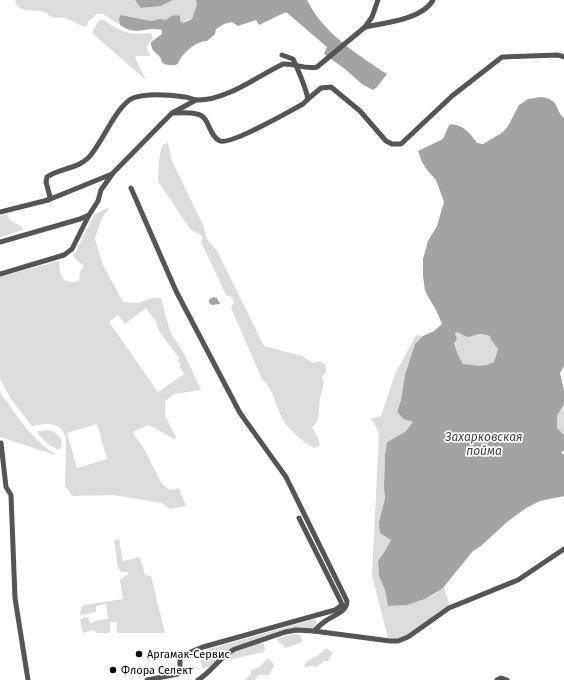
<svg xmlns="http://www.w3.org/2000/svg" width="564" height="680" font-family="'Fira Sans',sans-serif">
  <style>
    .green { fill: #dcdcdc; fill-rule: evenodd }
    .water { fill: #a3a3a3; fill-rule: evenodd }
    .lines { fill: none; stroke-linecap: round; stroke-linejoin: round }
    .minor { stroke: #555; stroke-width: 5 }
    .poi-dot { fill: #000; stroke: #fff; stroke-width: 1.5 }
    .labels { text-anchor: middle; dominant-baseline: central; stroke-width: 3.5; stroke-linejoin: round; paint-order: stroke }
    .poi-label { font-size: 11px; fill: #000; stroke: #fff; text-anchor: start }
    .water-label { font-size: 12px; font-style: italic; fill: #444; stroke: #fff }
  </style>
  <rect width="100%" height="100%" fill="#fff"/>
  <g class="green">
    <path d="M16,0H135L141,8L161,6L173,0H196L197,4L192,19H188L183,23L180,21L177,15L168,18L166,20L151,21L127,16L120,19V25L103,14H96L94,17L88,21V24L85,27C79,25 73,21 67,19C62,16 57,19 52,17C49,16 47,13 44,12C33,9 23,14 15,3Z"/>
    <path d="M99,20H104C121,33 130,35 151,33L153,38L147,46L148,52L151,56H135L137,62L146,80L92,33Z"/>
    <path d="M168,143L172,161L204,227L206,238L217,251L264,346L302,356L313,363L321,361L326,365V372L322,377C326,385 321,391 320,399C318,409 321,421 312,427L318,438L320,445L314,448C305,444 291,431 285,423C276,409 275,391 262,379L231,308L234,302L232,297L226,295L201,242L203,237C198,233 192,231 188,226L158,181L159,160L162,145Z"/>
    <path d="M107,208H109L101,220L95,239L103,265L123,302L138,303L152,298H161L170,331L185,355L201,390L174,394L165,401V416L176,437L174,439L149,425L132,432L144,449L162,484L170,490L179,488L186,506L170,509L162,503L113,495L73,496L65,486L66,440C63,421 47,423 32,426L11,399L0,379V277L59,261C60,276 62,285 79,281L80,272L84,266L73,257L94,215ZM146,308L157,323L156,324L159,330V331L179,358L177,360L181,364L179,366L184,374L158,392L109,322L118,315L125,324ZM97,424L107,459L77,468L67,433Z"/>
    <polygon points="7,214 10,220 22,227 23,230 0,237 0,216"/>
    <path d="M458,332C469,340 470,335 480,334C483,334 487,335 490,336L493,343L498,349L494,362C479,368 478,365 463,364L458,355L454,342L457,339L455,333Z"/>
    <path d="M416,335L423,336L415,344L405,375L401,400L397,412L413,422L405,432L387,442L385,455L384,487L385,499L379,522L391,540L385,551L378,561L379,576L385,590L388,606C407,605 429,602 444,587L450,607L403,638L395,639L388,638L372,576L379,434C376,428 376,423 370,419L381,416L395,374Z"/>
    <path d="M0,392L4,398C17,416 34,442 54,453L55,455L0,437Z"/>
    <polygon points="564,404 564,435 557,428 557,416"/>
    <path d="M48,430C58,432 66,441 59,450L49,445L38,434V431Z"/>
    <polygon points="119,539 123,561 140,557 145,575 151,576 165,633 117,633 117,622 110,622 110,633 97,633 94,630 83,633 80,620 83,618 88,617 90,623 97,621 97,620 108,619 106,604 96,606 96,612 81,615 80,613 83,605 123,599 120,580 128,574 128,572 122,572 118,568 114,540"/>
    <path d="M315,619L317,623L312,629L234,647C224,652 219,658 212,667L203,668C198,660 201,653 209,649Z"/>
    <path d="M295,634L300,635C302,638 303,640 301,643C294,644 291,647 285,648L283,645L278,642L277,638Z"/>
    <path d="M264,643L265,649L264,652L237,658L231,660L229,657C236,648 252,645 264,643Z"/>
    <polygon points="325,649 327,649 333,652 328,661 324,661 316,667 310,666 304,667 306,662 320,654"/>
    <polygon points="268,658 273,663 274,666 269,675 259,675 255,680 245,680 251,674 251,670 260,667"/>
  </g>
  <g class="water">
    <polygon points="135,0 173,0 161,6 141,8"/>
    <path d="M196,0H307C323,33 358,55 387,74L377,87L373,90L362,84L345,69L324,54L327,47L286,12L259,25L256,20L238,26L232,22L224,24L216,29L215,34L207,41C197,40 180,55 178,64C173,66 165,66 162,62C159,57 163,60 159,56C154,51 151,50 151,42L162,34V30C146,26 137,37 120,25L119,19L121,15L151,21L160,19L166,20C169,17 175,14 180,16V21L183,23L192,19L197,4Z"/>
    <path d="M541,97C561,100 553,108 564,118V366L560,373L564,390V404L557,416V428L564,435V450L561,453L564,454V496L540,501L526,508L507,522L481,546L473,551L442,589L425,599L407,605L388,606L385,590L379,576L378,561L385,551L391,540L380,533L379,522L385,499L384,487L385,455L387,442L405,432L413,422L404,419L397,412L401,400L405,375L415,344L423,336L434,331L442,324L437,312L425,291L423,276V259L428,241L437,226L444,202L436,180L427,170L422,162L418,151L443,139L449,125C461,122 471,134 477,143L483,144L503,132L508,126L519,105L528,99ZM458,332C471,341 469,335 480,334C483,334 487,335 490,336L491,340L498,349L494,362C480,368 478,365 463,364L458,355L454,343L457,339L455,333Z"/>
    <polygon points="213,297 217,298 220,304 212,305 209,303 209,300"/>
  </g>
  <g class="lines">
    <g class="minor">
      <path d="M365,27C385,23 423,19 433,0"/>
      <polyline points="308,99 321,88 331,87 360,111 386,141 392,144 401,144 452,96 502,57 558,55 564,57"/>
      <polyline points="174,112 196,100"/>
      <path d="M131,188L176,291L240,413L286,477L347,601C347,612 334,615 327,620C322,623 318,627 314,631"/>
      <polyline points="48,200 112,174"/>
      <path d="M0,212L48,200L50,197L46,182L47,177C60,168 79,169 90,156C103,141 117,105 133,98C146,93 171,95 185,97C189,97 193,100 197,100C225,101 258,76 283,64C295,63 305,70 317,67L365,27L372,17L378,0"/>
      <polyline points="0,242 80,219 89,215"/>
      <path d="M0,274L64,255L72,249L89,215L98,201L101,190L113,173L172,113C180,113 189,112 197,114C210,116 208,136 220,141C231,145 290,111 303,104L308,99C305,85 299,72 293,59L282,55"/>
      <polyline points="1,443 6,487 11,495 15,598 28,680"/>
      <polyline points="147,680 178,674 180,671 180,656 203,647 335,610 342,605 341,602 299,518"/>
      <path d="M198,680C212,672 220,656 235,649L285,632L296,630L314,631L390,641H398L408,637L449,608L518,580L564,549"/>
      <polyline points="497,680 501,678 507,680"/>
    </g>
  </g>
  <g class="poi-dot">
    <circle cx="139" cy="654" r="4"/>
    <circle cx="113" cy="670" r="4"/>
  </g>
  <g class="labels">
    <g class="poi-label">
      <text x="147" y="654">Аргамак-Сервис</text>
      <text x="121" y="670">Флора Селект</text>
    </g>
    <g class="water-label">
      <text x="484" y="437">Захарковская<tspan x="484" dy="14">пойма</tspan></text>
    </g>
  </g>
</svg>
